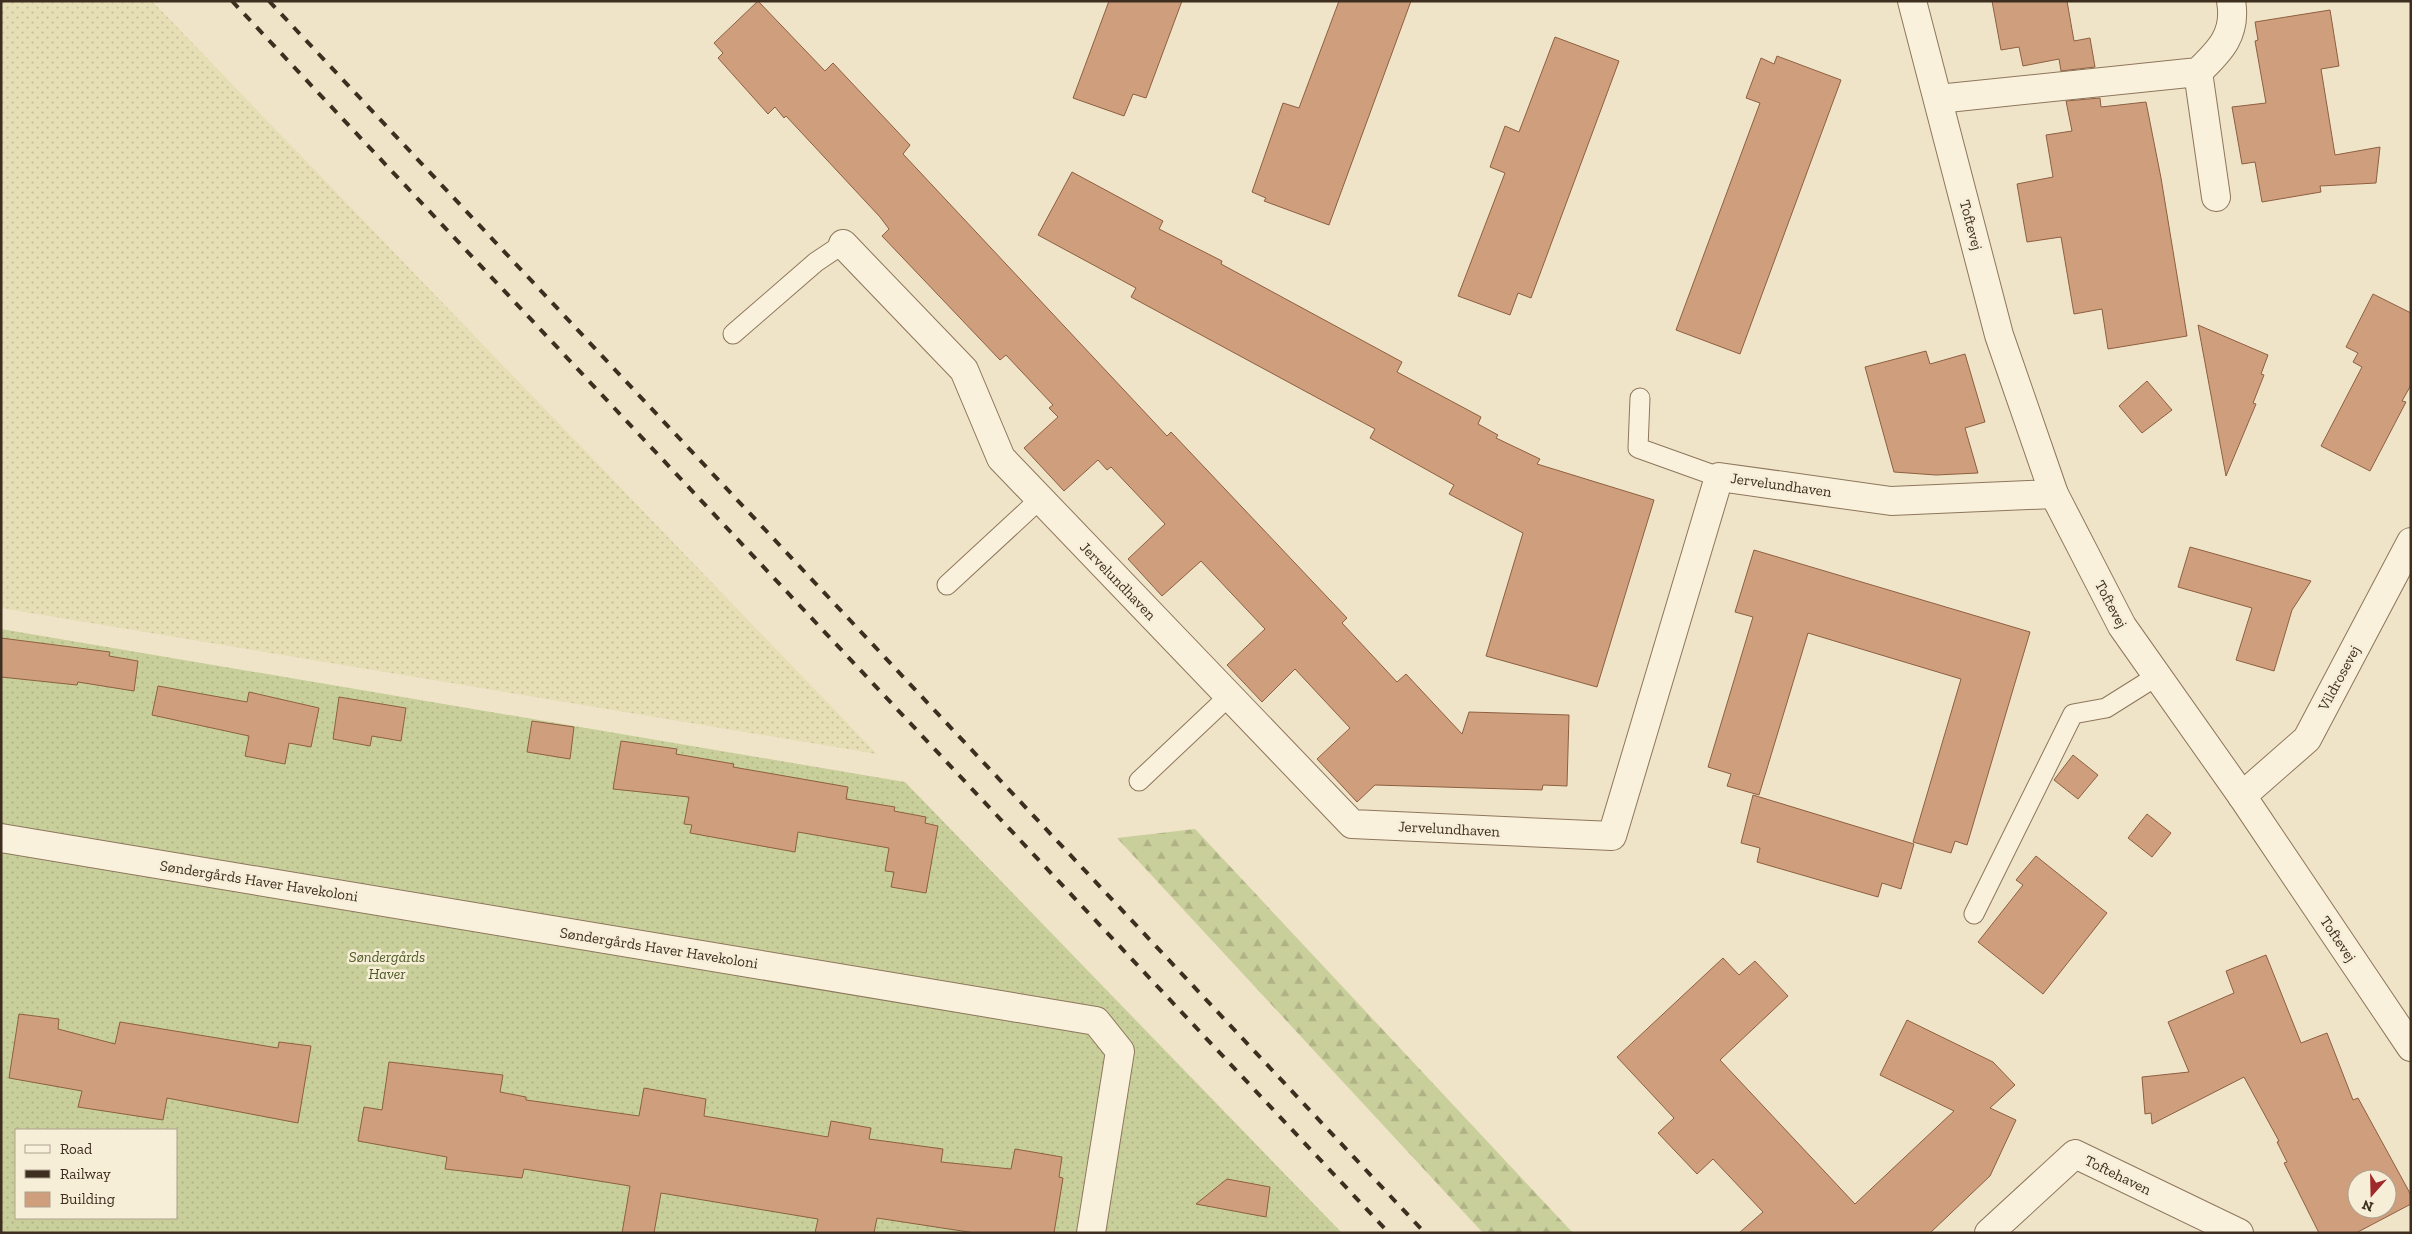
<svg xmlns="http://www.w3.org/2000/svg" width="2412" height="1234" font-family="'Zilla Slab',serif">
  <style>
    .farmland { fill: url(#farmland-dots) }
    .forest { fill: url(#forest-firs) }
    .garden { fill: url(#garden-dots); fill-rule: evenodd }
    .building { fill: #cf9f7d; stroke: #8d5f41; fill-rule: evenodd }
    .lines { fill: none; stroke-linecap: round; stroke-linejoin: round }
    .service-casing { stroke: #8d765c; stroke-width: 21 }
    .minor-casing { stroke: #8d765c; stroke-width: 30 }
    .service { stroke: #faf1dc; stroke-width: 19 }
    .minor { stroke: #faf1dc; stroke-width: 28 }
    .rail { stroke: #3d2e20; stroke-width: 4; stroke-dasharray: 9 9; stroke-linecap: butt }
    .labels { text-anchor: middle; dominant-baseline: central; stroke-width: 5; stroke-linejoin: round; paint-order: stroke }
    .street-label { font-size: 15px; fill: #3d2e20; stroke: #f7eed8 }
    .park-label { font-size: 15px; font-style: italic; fill: #4d5a26; stroke: #f7eed8 }
  </style>
  <defs>
    <pattern id="farmland-dots" width="8" height="8" patternUnits="userSpaceOnUse" patternTransform="scale(1.25)"><rect width="8" height="8" fill="#e6deb5"/><path d="M2 2h.1M6 6h.1" fill="none" stroke="#c6bf9b" stroke-width="1.8" stroke-linecap="round"/></pattern>
    <pattern id="forest-firs" width="22" height="20" patternUnits="userSpaceOnUse" patternTransform="scale(1.25)"><rect width="22" height="20" fill="#c9cf9b"/><path d="M5 1l3.5 6h-7zM16 11l3.5 6h-7z" fill="#aeb285"/></pattern>
    <pattern id="garden-dots" width="8" height="8" patternUnits="userSpaceOnUse" patternTransform="scale(1.25)"><rect width="8" height="8" fill="#c9cf9b"/><path d="M2 2h.1M6 6h.1" fill="none" stroke="#aeb285" stroke-width="1.8" stroke-linecap="round"/></pattern>
  </defs>
  <rect width="100%" height="100%" fill="#f0e4c8"/>
  <polygon class="farmland" points="1,1 152,1 877,754 1,608"/>
  <polygon class="forest" points="1195,829 1573,1233 1483,1233 1117,838"/>
  <path class="garden" d="M1,629L905,782L1342,1233H1ZM16,1130H176V1218H16Z"/>
  <g class="building">
    <polygon points="758,1 825,71 833,63 910,145 903,154 1167,436 1171,432 1347,618 1342,623 1397,682 1406,674 1462,734 1469,712 1569,715 1567,786 1543,785 1542,790 1375,785 1357,802 1317,759 1350,728 1295,669 1262,702 1227,665 1265,629 1201,561 1162,596 1128,559 1165,524 1111,467 1107,470 1098,460 1064,491 1024,448 1058,417 1049,408 1053,405 1006,355 1000,360 882,236 889,229 880,217 786,116 784,118 775,107 768,114 718,58 723,53 714,43"/>
    <polygon points="1109,1 1182,1 1146,98 1133,94 1124,116 1073,98"/>
    <polygon points="1339,1 1411,1 1329,225 1264,201 1266,198 1252,192 1283,103 1299,108"/>
    <polygon points="1992,1 2067,1 2074,41 2090,38 2095,67 2061,71 2059,59 2023,66 2019,47 2001,50"/>
    <polygon points="2330,10 2339,66 2321,69 2335,155 2380,147 2376,183 2320,186 2321,192 2262,202 2255,162 2242,164 2232,107 2266,103 2255,41 2258,40 2255,22"/>
    <polygon points="1555,37 1619,61 1531,298 1518,293 1510,315 1458,296 1505,173 1490,167 1505,126 1519,132"/>
    <polygon points="1777,56 1841,80 1740,354 1676,330 1760,103 1746,98 1761,58 1774,64"/>
    <polygon points="2100,98 2101,107 2146,102 2161,178 2187,336 2108,349 2102,309 2074,314 2061,237 2027,242 2017,184 2053,177 2046,135 2072,131 2066,101"/>
    <polygon points="1072,172 1163,221 1159,229 1222,261 1221,264 1402,362 1397,372 1481,417 1478,424 1498,435 1496,438 1540,459 1537,464 1654,500 1597,687 1486,656 1523,533 1449,494 1454,485 1370,438 1375,429 1131,297 1136,288 1038,235"/>
    <polygon points="2373,294 2411,313 2411,385 2402,401 2406,402 2370,471 2321,446 2362,367 2353,362 2358,353 2346,347"/>
    <polygon points="2198,325 2268,355 2261,374 2264,375 2253,403 2256,404 2226,476"/>
    <polygon points="1926,351 1930,364 1965,354 1985,422 1965,428 1978,473 1936,475 1894,472 1865,367"/>
    <polygon points="2147,381 2172,410 2142,433 2119,406"/>
    <polygon points="2190,547 2311,581 2292,610 2274,671 2236,660 2252,608 2178,587"/>
    <polygon points="1754,550 2030,632 1967,845 1955,841 1951,853 1913,842 1961,679 1808,633 1759,795 1727,786 1731,774 1708,767 1753,617 1735,612"/>
    <polygon points="1,638 110,652 109,656 138,661 134,691 78,682 77,685 1,677"/>
    <polygon points="158,686 247,702 249,692 319,708 311,747 289,743 285,764 245,756 249,736 152,715"/>
    <polygon points="339,697 406,708 401,741 372,736 370,746 333,739"/>
    <polygon points="532,721 574,727 570,759 527,752"/>
    <polygon points="621,741 677,749 676,754 734,764 733,767 848,787 846,799 895,807 894,811 926,817 925,823 938,826 926,893 891,887 894,872 885,871 889,848 798,832 795,852 690,833 692,825 684,824 689,797 613,789"/>
    <polygon points="2073,755 2098,775 2078,799 2054,780"/>
    <polygon points="1753,795 1914,844 1901,889 1882,883 1878,897 1757,862 1760,848 1741,843"/>
    <polygon points="2147,814 2171,833 2152,857 2128,838"/>
    <polygon points="2036,856 2107,913 2043,994 1978,942 2023,885 2016,880"/>
    <path d="M2266,955L2301,1043L2327,1033L2353,1100L2358,1098L2411,1195V1204L2356,1233H2319L2284,1163L2287,1162L2277,1142L2279,1141L2244,1077L2152,1124L2151,1113L2145,1114L2142,1077L2189,1072L2168,1022L2234,993L2226,971ZM2357,1179H2387V1209H2357Z"/>
    <polygon points="1723,958 1739,975 1755,961 1788,996 1720,1060 1855,1204 1954,1111 1880,1075 1907,1020 1993,1062 2015,1085 1990,1108 2016,1120 1990,1176 1930,1233 1739,1233 1763,1212 1713,1159 1697,1174 1658,1133 1674,1118 1617,1057"/>
    <polygon points="19,1014 59,1019 58,1029 115,1044 120,1022 278,1048 279,1042 311,1046 298,1123 167,1098 163,1120 78,1107 82,1091 9,1078"/>
    <polygon points="389,1062 503,1075 500,1092 526,1097 526,1100 639,1116 644,1088 706,1099 704,1116 828,1137 831,1121 871,1128 869,1139 943,1149 941,1162 1011,1169 1015,1149 1062,1157 1059,1177 1063,1178 1054,1233 975,1233 877,1218 874,1233 815,1233 818,1219 661,1193 654,1233 622,1233 630,1186 524,1169 522,1178 445,1169 447,1157 358,1141 364,1107 382,1110"/>
    <polygon points="1227,1179 1270,1187 1266,1217 1196,1204"/>
  </g>
  <g class="lines">
    <g class="service-casing">
      <g id="service">
        <polyline points="733,334 816,262 843,244"/>
        <polyline points="1640,398 1638,448 1719,477"/>
        <polyline points="947,585 1040,499"/>
        <polyline points="1139,781 1229,696"/>
        <polyline points="1974,914 2073,714 2106,708 2157,676"/>
      </g>
    </g>
    <g class="minor-casing">
      <g id="minor">
        <polyline points="1912,1 1999,335 2054,494 2122,626 2242,796 2411,1047"/>
        <polyline points="2198,72 2216,197"/>
        <path d="M1938,99L2198,72C2220,51 2237,34 2231,1"/>
        <polyline points="843,244 964,370 1001,458 1352,824 1612,836 1719,477 1891,501 2054,494"/>
        <polyline points="2242,796 2307,739 2411,542"/>
        <polyline points="1,838 1096,1021 1120,1051 1091,1233"/>
        <polyline points="1989,1233 2075,1154 2239,1233"/>
      </g>
    </g>
    <use href="#service" class="service"/>
    <use href="#minor" class="minor"/>
    <g class="rail">
      <polyline points="232,1 1389,1233"/>
      <polyline points="269,1 1425,1233"/>
    </g>
  </g>
  <g class="labels">
    <g class="street-label">
      <text transform="translate(1971 225) rotate(75)">Toftevej</text>
      <text transform="translate(1781 485) rotate(8)">Jervelundhaven</text>
      <text transform="translate(1118 581) rotate(46)">Jervelundhaven</text>
      <text transform="translate(2111 604) rotate(62)">Toftevej</text>
      <text transform="translate(2339 678) rotate(-62)">Vildrosevej</text>
      <text transform="translate(1449 829) rotate(3)">Jervelundhaven</text>
      <text transform="translate(259 881) rotate(9)">Søndergårds Haver Havekoloni</text>
      <text transform="translate(2338 939) rotate(56)">Toftevej</text>
      <text transform="translate(659 948) rotate(9)">Søndergårds Haver Havekoloni</text>
      <text transform="translate(2118 1175) rotate(26)">Toftehaven</text>
    </g>
    <g class="park-label">
      <text x="387" y="957">Søndergårds<tspan x="387" dy="17">Haver</tspan></text>
    </g>
  </g>
  <rect width="2412" height="1234" fill="none" stroke="#3d2e20" stroke-width="5"/>
  <rect x="15" y="1129" width="162" height="90" fill="#f7eed8" stroke="#ada18e"/>
  <rect x="25" y="1145" width="25" height="8" fill="#faf1dc" stroke="#ada18e"/>
  <text x="60" y="1154" font-size="15" fill="#3d2e20">Road</text>
  <rect x="25" y="1170" width="25" height="8" fill="#3d2e20" stroke="#ada18e"/>
  <text x="60" y="1179" font-size="15" fill="#3d2e20">Railway</text>
  <rect x="25" y="1192" width="25" height="15" fill="#cf9f7d" stroke="#ada18e"/>
  <text x="60" y="1204" font-size="15" fill="#3d2e20">Building</text>
  <g transform="translate(2372 1194) rotate(200)"><circle r="24" fill="#f7eed8" stroke="#ada18e"/>
  <path d="M0-4L9 19L0 12L-9 19Z" fill="#9e2a2b"/>
  <text y="-8" font-size="14" font-weight="bold" text-anchor="middle" fill="#3d2e20">N</text>
  </g>
</svg>
